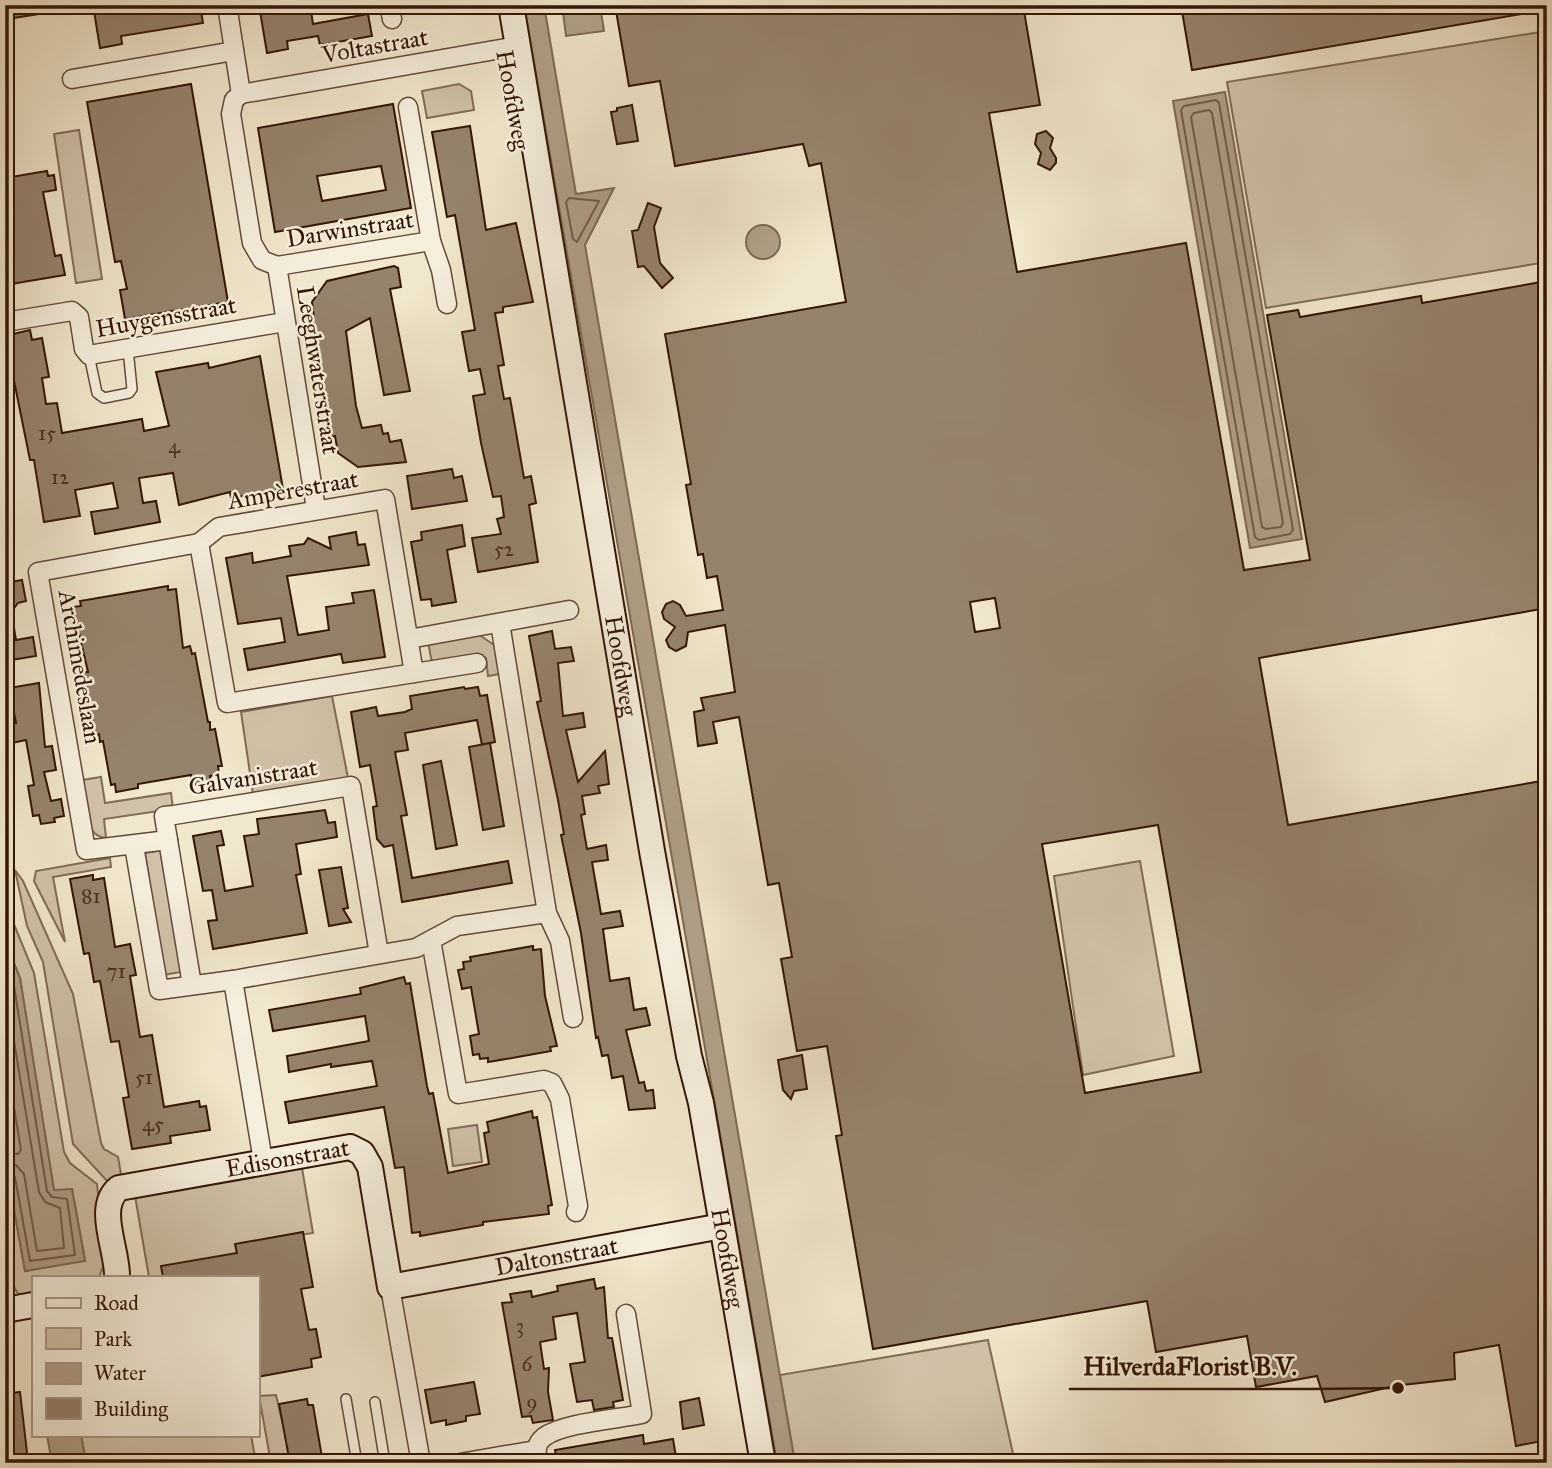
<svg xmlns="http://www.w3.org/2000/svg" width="1552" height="1468" font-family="'IM FELL Great Primer',serif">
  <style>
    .green { fill: #d1c3aa; stroke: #826c58; stroke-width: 2 }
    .water { fill: #b0a089; stroke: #7e6955; stroke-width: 2 }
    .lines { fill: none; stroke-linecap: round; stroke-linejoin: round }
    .shore { stroke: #725b48; stroke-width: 2 }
    .building { fill: #96836d; stroke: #331606; stroke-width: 2; fill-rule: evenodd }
    .lane-casing { stroke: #624a38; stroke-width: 12 }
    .street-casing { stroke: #624a38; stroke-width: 21 }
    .secondary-casing { stroke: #331606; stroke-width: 28 }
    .lane { stroke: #f6efde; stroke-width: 9 }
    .street { stroke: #f6efde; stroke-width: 18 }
    .secondary { stroke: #f6efde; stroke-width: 24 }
    .labels { text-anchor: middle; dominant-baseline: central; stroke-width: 5; stroke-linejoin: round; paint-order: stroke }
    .number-label { font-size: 21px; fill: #4c3120 }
    .street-label { font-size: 24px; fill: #331606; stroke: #f6efde }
    .leader { fill: none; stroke: #331606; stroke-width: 2.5 }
    .callout-dot { fill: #331606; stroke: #f6efde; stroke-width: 2.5 }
    .callout-label { font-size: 26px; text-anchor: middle; font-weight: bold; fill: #331606; stroke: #f6efde; stroke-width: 5; stroke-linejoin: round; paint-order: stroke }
  </style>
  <rect width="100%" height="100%" fill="#f1e7cc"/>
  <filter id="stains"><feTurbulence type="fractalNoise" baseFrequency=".00286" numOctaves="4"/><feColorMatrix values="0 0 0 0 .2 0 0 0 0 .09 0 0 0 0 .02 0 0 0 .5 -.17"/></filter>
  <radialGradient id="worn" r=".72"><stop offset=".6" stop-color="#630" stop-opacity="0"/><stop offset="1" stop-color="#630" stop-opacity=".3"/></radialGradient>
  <g class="green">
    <polygon points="1547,31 1547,262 1266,308 1227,82"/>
    <polygon points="459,84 471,91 474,110 427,118 422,91"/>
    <polygon points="79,130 102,279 76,283 54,134"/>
    <polygon points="478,634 494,645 500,674 488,676 486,658 476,655 432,663 428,642"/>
    <polygon points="332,696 348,778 253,794 241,712"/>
    <path d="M101,777L105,803L171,793L173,809L104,819L106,838C82,836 85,800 82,780Z"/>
    <polygon points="163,850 181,972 163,975 145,853"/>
    <polygon points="110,858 111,867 53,877 65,942 34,881 36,871"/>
    <polygon points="1140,861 1174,1056 1083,1075 1054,876"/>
    <path d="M5,869L13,922L34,973L64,1152L70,1163L97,1184L105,1262L99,1277H33V1295L22,1297C0,1284 5,1186 5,1159L25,1271L85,1260L72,1189L54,1191L20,978L5,941Z"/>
    <polygon points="15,870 23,881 73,994 101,1143 104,1149 118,1157 122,1180 108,1182 73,1144 43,962 27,926"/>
    <polygon points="477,1125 482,1162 453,1166 448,1129"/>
    <polygon points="302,1168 313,1233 236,1245 237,1255 163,1267 164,1277 149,1277 135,1196"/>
    <polygon points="988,1340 1015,1463 795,1463 780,1375"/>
    <polygon points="276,1395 292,1463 271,1463 259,1396"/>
    <polygon points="81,1435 251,1435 256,1463 86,1463"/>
  </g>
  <g class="water">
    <polygon points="524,5 544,5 576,194 614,188 585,245 795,1463 777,1463"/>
    <polygon points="562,5 600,5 604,31 566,36"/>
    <polygon points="1225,92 1302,539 1250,548 1173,101"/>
    <circle cx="763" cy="242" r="17"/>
    <polygon points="5,941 20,978 54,1190 72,1189 85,1261 25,1271 5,1159"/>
    <polygon points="47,1435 81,1435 86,1463 52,1463"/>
  </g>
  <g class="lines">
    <g class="shore">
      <polygon points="1216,100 1219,103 1293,530 1290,534 1259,540 1255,537 1181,110 1184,106"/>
      <polygon points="1209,110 1212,113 1283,523 1281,527 1266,529 1262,527 1191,117 1194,113"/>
      <polygon points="569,198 599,201 577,242 573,239 566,202"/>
      <polyline points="5,959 13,980 47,1191 52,1197 67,1199 75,1255 30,1261 15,1177 5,1171"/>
      <polyline points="5,987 39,1192 45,1202 60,1208 64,1248 37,1251 24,1174 16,1165 5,1162"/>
      <polyline points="5,1052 21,1150 18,1154 5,1152"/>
    </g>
  </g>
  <g class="building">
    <polygon points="5,5 45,5 46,13 7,19"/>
    <polygon points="93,5 200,5 203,23 121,36 122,44 100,48"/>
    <polygon points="259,5 310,5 313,24 368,14 372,36 320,45 318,36 287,41 288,49 267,53"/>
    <path d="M615,5H1023L1040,105L989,113L1017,272L1186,243L1244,570L1310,560L1267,315L1298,310L1300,317L1421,296L1422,303L1547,281V608L1259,658L1288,825L1547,780V1440L1516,1446L1499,1345L1454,1353L1455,1379L1402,1385L1398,1392L1390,1387L1325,1402L1317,1376L1256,1387L1247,1336L1156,1352L1147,1301L873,1349L836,1136L842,1135L827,1046L797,1051L781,959L792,957L779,883L768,885L739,717L713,722L717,743L698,746L694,712L704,710L701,698L735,692L725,625L688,632L686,646L676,651L669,647L666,640L675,627L664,619L662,612L666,604L673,601L680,605L686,616L723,610L717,576L707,578L703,554L698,555L686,485L691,484L665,334L846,302L821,163L809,166L803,144L675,166L660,81L629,86ZM995,598L1000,628L975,632L970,602ZM1158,825L1201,1072L1085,1093L1042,844Z"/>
    <polygon points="1181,5 1532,5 1533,12 1192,70"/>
    <polygon points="191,84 228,302 125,319 120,290 127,289 121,261 115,262 87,102"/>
    <path d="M393,104L411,208L275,232L258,128ZM381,166L386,190L322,201L317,176Z"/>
    <polygon points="632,105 638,141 617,144 611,112 617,111 617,108"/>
    <polygon points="470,126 486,230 516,223 533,302 503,307 503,312 495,313 504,365 498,366 504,399 510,398 524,478 531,476 536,503 529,505 538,562 478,572 472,538 501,534 497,519 504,517 501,496 493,497 481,443 473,396 485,394 480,369 469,371 462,332 475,330 455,215 447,217 432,132"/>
    <polygon points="1046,131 1053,138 1050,148 1056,158 1056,163 1050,170 1038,164 1041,153 1035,144 1037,134"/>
    <polygon points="47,171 48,176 54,175 56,190 43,192 55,256 61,255 65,275 5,285 5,257 12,256 7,226 14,224 10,198 5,199 5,178"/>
    <polygon points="648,203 661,208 654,227 660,263 673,278 662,288 644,266 638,267 632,231 638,230"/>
    <polygon points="394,266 398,268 401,287 390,289 410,391 384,395 370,318 346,331 356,406 362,428 381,425 383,434 388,433 390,442 401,440 406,462 358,467 338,453 335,436 332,437 311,318 314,318 312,302 327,281"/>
    <polygon points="30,330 32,340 42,338 49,377 42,378 46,404 57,403 62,433 142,419 144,431 169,426 156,372 208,363 209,368 260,356 283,489 231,498 230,492 179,505 173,473 139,478 143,503 156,501 160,522 95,534 91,512 118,508 113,483 75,490 80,516 44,522 34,460 30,460 5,336"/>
    <polygon points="452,469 454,478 462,476 467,501 412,509 407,476"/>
    <polygon points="462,525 465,546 447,550 456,602 432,606 431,599 421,600 411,542 422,540 421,532"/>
    <polygon points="356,532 358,545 365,544 369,565 287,576 298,635 329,630 326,607 354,603 352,593 374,590 385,657 343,663 341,654 248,670 244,649 285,642 281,618 238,624 226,558 252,553 253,563 291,556 289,546 304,544 308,538 331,549 329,537"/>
    <polygon points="22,580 26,601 18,603 15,607 5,601 5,583"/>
    <polygon points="168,586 168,590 176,589 183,648 190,646 192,654 195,653 208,722 210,722 210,730 215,729 222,766 218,766 219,774 210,776 211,782 193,785 191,775 138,784 138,788 116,792 115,784 111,785 103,741 100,742 99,734 95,735 84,672 88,672 73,607 81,606 80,601"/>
    <polygon points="5,616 12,616 16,640 33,637 36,656 5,661"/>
    <polygon points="552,631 555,649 571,647 574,661 558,663 563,716 583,713 585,727 566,730 578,782 605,751 609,784 598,786 600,793 582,796 585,814 581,815 587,849 606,845 608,860 592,862 601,914 620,911 623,926 603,929 610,981 629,978 634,1010 646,1008 650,1025 626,1030 639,1083 644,1082 646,1091 653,1090 655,1108 629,1110 623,1076 612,1078 608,1055 602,1056 598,1037 596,1038 581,933 561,835 564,834 558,800 537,702 541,701 529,636"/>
    <polygon points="39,683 45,747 52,746 56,770 44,772 51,801 61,799 64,816 54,818 55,822 41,824 39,815 33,816 28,786 34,785 26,740 12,743 9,724 16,723 9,688"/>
    <polygon points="464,687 465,689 478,687 480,696 487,695 495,742 482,745 477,720 405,733 408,750 395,752 407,815 401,816 412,878 508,861 512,883 402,902 393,845 384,847 377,839 373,807 377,806 370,765 360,767 351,712 376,707 378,716 405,712 412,709 410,696"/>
    <polygon points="490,743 504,826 483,830 469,747"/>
    <polygon points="441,761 457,845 436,849 423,765"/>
    <polygon points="325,810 328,823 335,822 337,837 296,844 301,874 296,875 307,933 213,949 208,921 217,920 212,890 203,891 193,836 221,831 224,845 217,846 225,891 253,886 244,836 259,834 257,819"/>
    <polygon points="341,867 348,908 343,909 351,922 329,926 319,870"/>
    <polygon points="93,875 93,880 104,878 115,947 130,944 136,975 130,976 140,1037 152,1035 164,1107 199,1101 200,1107 206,1106 210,1130 170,1136 171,1143 132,1149 123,1098 129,1097 119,1041 111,1042 100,981 94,982 89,953 84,954 70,879"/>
    <polygon points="533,946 533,950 541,949 545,996 557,1046 550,1047 551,1051 506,1059 488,1062 488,1058 480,1059 479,1054 473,1055 470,1036 479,1034 471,987 462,989 458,970 464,969 463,962 471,961 470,957"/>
    <polygon points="404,977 406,984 410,983 427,1086 429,1094 433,1093 448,1173 489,1164 484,1133 489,1132 487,1122 532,1111 533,1118 537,1117 552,1205 548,1206 549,1214 483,1222 483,1225 420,1236 420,1232 412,1233 404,1167 395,1168 384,1107 289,1123 285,1102 377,1086 372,1061 331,1067 331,1064 289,1072 287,1056 369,1041 365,1016 273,1031 269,1010 361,994 360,988"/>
    <polygon points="802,1055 807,1089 794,1091 791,1099 783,1090 778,1060"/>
    <polygon points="303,1232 313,1287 301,1289 309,1330 316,1329 321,1357 311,1359 312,1367 257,1377 257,1277 163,1277 161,1266 237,1253 235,1244"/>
    <polygon points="594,1279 596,1289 604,1287 608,1338 612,1338 623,1400 613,1402 614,1407 594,1410 592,1400 577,1402 570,1364 585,1362 577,1313 553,1317 556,1339 540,1342 544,1369 549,1368 548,1392 553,1420 533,1423 531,1416 522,1417 502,1303 512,1302 510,1294 531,1291 532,1297 558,1291 557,1286"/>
    <polygon points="474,1382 480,1414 466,1416 466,1421 446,1425 446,1420 431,1423 425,1390"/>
    <polygon points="20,1392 28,1461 10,1463 9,1455 5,1456 5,1394"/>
    <polygon points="699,1398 704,1425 683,1429 680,1402"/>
    <polygon points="307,1399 308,1405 313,1405 323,1463 290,1463 279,1404"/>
    <polygon points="643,1435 644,1444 673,1439 677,1463 557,1463 555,1450"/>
  </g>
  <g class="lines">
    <g class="lane-casing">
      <g id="lane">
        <polyline points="89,355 97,393 104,398 129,393 132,389 128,349"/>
        <polyline points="346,1399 357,1463"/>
        <polyline points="375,1402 385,1463"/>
      </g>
    </g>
    <g class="street-casing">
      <g id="street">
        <polyline points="227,5 241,94 234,100 231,114 252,243 262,260 277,266 316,509"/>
        <polyline points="389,5 392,19"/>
        <polyline points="72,79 234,51"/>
        <polyline points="241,94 518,46"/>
        <polyline points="408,107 431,241 441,270 447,304"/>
        <polyline points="277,266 431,241"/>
        <polyline points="5,322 72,311 79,317 84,349 89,355 285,322"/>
        <polyline points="199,543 227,703 477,663"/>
        <polyline points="500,623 547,913 560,941 573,1018"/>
        <polyline points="409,639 569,610"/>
        <polyline points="168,840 86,850 38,572 199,543 219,527 385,499 414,673"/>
        <polyline points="134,846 159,990 233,980 263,1161"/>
        <polyline points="431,940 458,1094 544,1080 552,1083 560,1099 578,1206 576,1212"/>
        <polyline points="233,980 416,948 457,926 547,913"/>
        <polyline points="192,985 164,816 174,815 351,786 379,954"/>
        <polyline points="390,1287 421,1463"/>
        <polyline points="460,1463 536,1450"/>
        <path d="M538,1463C536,1453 535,1444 544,1437C563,1423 618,1419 642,1414L626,1314"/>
      </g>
    </g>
    <g class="secondary-casing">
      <g id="secondary">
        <path id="s1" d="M511,5L652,851L689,1056L701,1103L763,1463"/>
        <path id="s2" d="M117,1277C118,1250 95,1207 119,1188L350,1147L362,1153L370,1167L390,1287L722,1226"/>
        <polyline points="5,1310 33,1305"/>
      </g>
    </g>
    <use href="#lane" class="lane"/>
    <use href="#street" class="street"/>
    <use href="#secondary" class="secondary"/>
  </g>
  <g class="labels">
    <g class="number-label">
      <text x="47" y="433">15</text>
      <text x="174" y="446">4</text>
      <text x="60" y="477">12</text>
      <text x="504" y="549">52</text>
      <text x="91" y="896">81</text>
      <text x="116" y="971">71</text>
      <text x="144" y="1077">51</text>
      <text x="153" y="1124">45</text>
      <text x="520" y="1326">3</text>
      <text x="527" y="1364">6</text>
      <text x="532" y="1402">9</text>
    </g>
    <g class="street-label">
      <text transform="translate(375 46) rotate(-10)">Voltastraat</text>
      <text transform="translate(513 100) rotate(80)">Hoofdweg</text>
      <text transform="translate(350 229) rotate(-9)">Darwinstraat</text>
      <text transform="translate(166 317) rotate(-10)">Huygensstraat</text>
      <text transform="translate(318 370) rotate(81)">Leeghwaterstraat</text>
      <text transform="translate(293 490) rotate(-10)">Ampèrestraat</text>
      <text stroke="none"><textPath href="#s1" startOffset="670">Hoofdweg</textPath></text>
      <text transform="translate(80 667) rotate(80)">Archimedeslaan</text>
      <text transform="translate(253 777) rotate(-9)">Galvanistraat</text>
      <text stroke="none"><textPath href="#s2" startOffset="264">Edisonstraat</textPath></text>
      <text stroke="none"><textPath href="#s2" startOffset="648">Daltonstraat</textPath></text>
      <text stroke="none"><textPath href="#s1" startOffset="1272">Hoofdweg</textPath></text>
    </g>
  </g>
  <path class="leader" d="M1398 1388L1311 1389H1069"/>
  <circle class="callout-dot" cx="1398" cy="1388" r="7"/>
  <g class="callout-label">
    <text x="1190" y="1375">HilverdaFlorist B.V.</text>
  </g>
  <rect width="1552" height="1468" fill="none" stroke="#f1e7cc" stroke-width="28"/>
  <rect x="7" y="7" width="1538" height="1454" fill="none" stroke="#331606" stroke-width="3.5"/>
  <rect x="14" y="14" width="1524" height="1440" fill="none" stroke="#331606" stroke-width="2"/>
  <rect x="32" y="1276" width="228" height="161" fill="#f6efde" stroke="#a89888" stroke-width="2"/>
  <rect x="46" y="1298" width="35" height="10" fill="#f6efde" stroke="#a89888" stroke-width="2"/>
  <text x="94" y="1310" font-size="21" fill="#331606">Road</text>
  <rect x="46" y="1328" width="35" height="21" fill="#d1c3aa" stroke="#a89888" stroke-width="2"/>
  <text x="94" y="1346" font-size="21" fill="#331606">Park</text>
  <rect x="46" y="1363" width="35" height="21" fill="#b0a089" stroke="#a89888" stroke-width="2"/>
  <text x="94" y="1380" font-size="21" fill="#331606">Water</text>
  <rect x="46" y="1398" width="35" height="21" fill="#96836d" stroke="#a89888" stroke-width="2"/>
  <text x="94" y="1416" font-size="21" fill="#331606">Building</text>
  <rect width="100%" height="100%" filter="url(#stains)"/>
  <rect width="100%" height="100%" fill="url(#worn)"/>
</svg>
